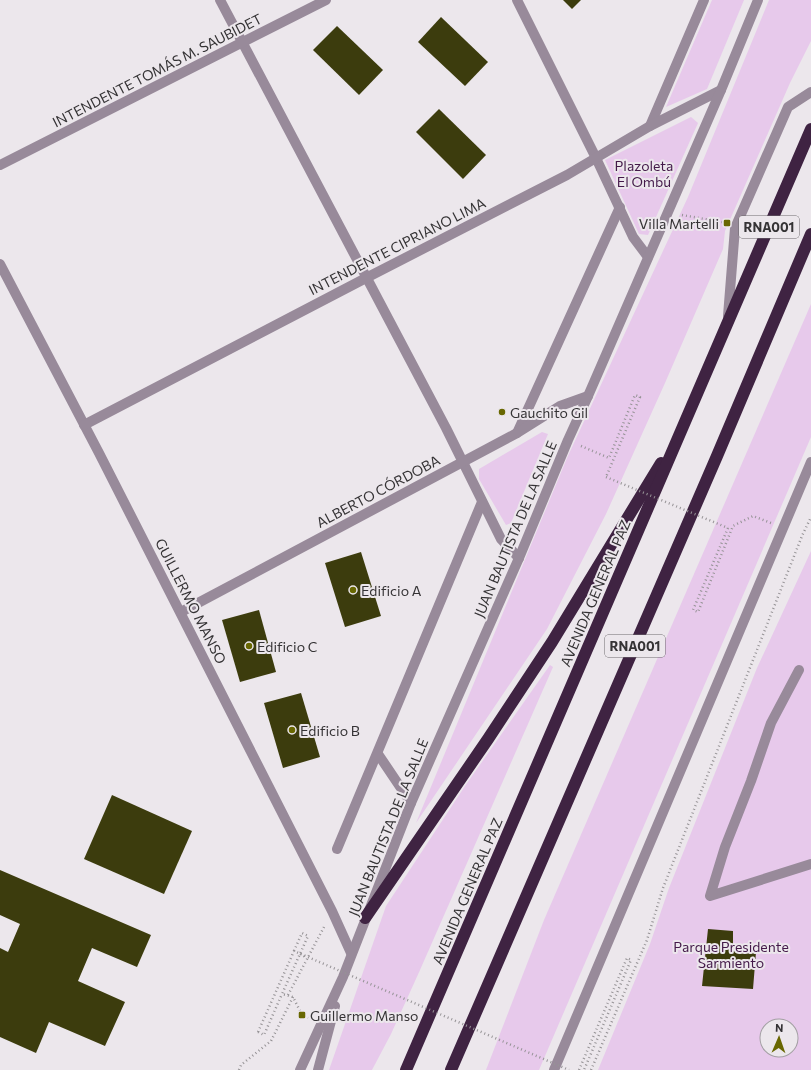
<svg xmlns="http://www.w3.org/2000/svg" width="811" height="1070" font-family="Commissioner,sans-serif">
  <style>
    .green { fill: #e7c9eb; fill-rule: evenodd }
    .building { fill: #3c3c0d }
    .lines { fill: none; stroke-linecap: round; stroke-linejoin: round }
    .path { stroke: #969396; stroke-width: 2.5; stroke-dasharray: 1 3; stroke-linecap: butt }
    .minor { stroke: #988a9a; stroke-width: 10 }
    .highway { stroke: #3f2342; stroke-width: 12 }
    .path-bridge { stroke: #969396; stroke-width: 2.5; stroke-dasharray: 1 3; stroke-linecap: butt }
    .poi-dot { fill: #686701; stroke: #ece7ec; stroke-width: 1.5 }
    .labels { text-anchor: middle; dominant-baseline: central; stroke-width: 4; stroke-linejoin: round; paint-order: stroke }
    .shield { fill: #ece7ec; stroke: #6c696c; stroke-width: 1 }
    .shield-label { font-size: 13px; font-weight: bold; fill: #353335 }
    .street-label { font-size: 14px; fill: #353335; stroke: #ece7ec }
    .park-label { font-size: 14px; fill: #441a4a; stroke: #ece7ec }
    .poi-label { font-size: 14px; fill: #353335; stroke: #ece7ec; text-anchor: start }
  </style>
  <rect width="100%" height="100%" fill="#ece7ec"/>
  <g class="green">
    <polygon points="712,0 744,0 707,89 666,107"/>
    <polygon points="769,0 811,0 811,41 790,83 725,231 723,249 665,383 606,514 547,629 416,823 567,458 688,197"/>
    <polygon points="691,117 698,123 648,235 639,234 605,160"/>
    <polygon points="811,304 811,437 539,1070 486,1070 544,920"/>
    <polygon points="542,432 548,434 511,523 506,525 479,479 479,469"/>
    <path d="M811,551V1070H598L650,944L669,888L757,668ZM767,1026H791V1050H767Z"/>
    <polygon points="550,665 553,667 420,970 391,1034 372,1070 329,1070 386,906 465,786"/>
  </g>
  <g class="building">
    <polygon points="563,0 581,0 572,9"/>
    <polygon points="441,17 488,62 465,86 418,42"/>
    <polygon points="337,26 383,70 359,95 313,50"/>
    <polygon points="439,109 486,155 463,179 416,132"/>
    <polygon points="361,552 381,616 345,627 325,563"/>
    <polygon points="259,610 276,672 240,682 222,620"/>
    <polygon points="301,693 320,757 283,768 264,703"/>
    <polygon points="112,795 192,831 164,894 84,859"/>
    <polygon points="0,870 151,935 137,967 92,948 78,981 125,1002 105,1046 49,1022 36,1053 0,1037 0,948 8,952 20,924 0,915"/>
    <polygon points="708,929 733,931 733,951 756,952 753,989 702,986"/>
  </g>
  <g class="lines">
    <g class="path">
      <polyline points="682,215 722,222"/>
      <polyline points="581,446 609,458 635,395 640,397 606,477"/>
      <polyline points="728,528 693,610 698,612 733,526 753,516 771,523"/>
      <polyline points="294,951 302,933 308,936 282,994 293,997 302,1015 308,1018"/>
      <polyline points="300,954 307,958"/>
      <polyline points="288,995 324,927"/>
      <polyline points="258,1032 264,1035 282,994"/>
      <polyline points="239,1070 241,1065 271,1041 293,997"/>
      <polyline points="579,1070 627,958 631,960 584,1070"/>
      <polyline points="591,1070 647,940 663,888 802,536 811,517"/>
    </g>
    <g class="minor">
      <polyline points="220,0 446,428 501,539 519,558"/>
      <polyline points="517,0 596,158 633,237 648,257"/>
      <polyline points="650,126 704,0"/>
      <polyline points="0,165 326,0"/>
      <polyline points="0,264 99,453 332,911 351,953"/>
      <polyline points="728,316 735,228 788,107 811,92"/>
      <polyline points="84,425 366,278 567,175 650,126 721,90"/>
      <polyline points="517,433 620,207"/>
      <polyline points="181,612 517,433 560,406 588,396"/>
      <polyline points="799,670 771,723 751,781 725,847 710,896 811,864"/>
      <polyline points="378,754 411,803"/>
      <polyline points="337,849 482,502"/>
      <polyline points="300,1070 343,977 411,803 519,558 568,440 588,396 721,90 758,0"/>
      <polyline points="318,1070 335,1006"/>
      <polyline points="554,1070 811,462"/>
    </g>
    <g class="highway">
      <polyline points="365,918 488,739 552,642 661,463"/>
      <polyline points="406,1070 811,129"/>
      <polyline points="451,1070 717,456 811,234"/>
    </g>
    <g class="path-bridge">
      <polyline points="606,477 728,528"/>
      <polyline points="258,1032 294,951 569,1070"/>
    </g>
  </g>
  <g class="poi-dot">
    <rect x="723" y="219" width="8" height="8" rx="2"/>
    <circle cx="502" cy="412" r="4"/>
    <circle cx="353" cy="590" r="4"/>
    <circle cx="249" cy="646" r="4"/>
    <circle cx="292" cy="730" r="4"/>
    <rect x="298" y="1011" width="8" height="8" rx="2"/>
  </g>
  <g class="labels">
    <g class="shield">
      <rect x="739" y="216" width="60" height="22" rx="3"/>
      <rect x="605" y="635" width="60" height="22" rx="3"/>
    </g>
    <g class="shield-label">
      <text x="769" y="227">RNA001</text>
      <text x="635" y="646">RNA001</text>
    </g>
    <g class="street-label">
      <text transform="translate(157 70) rotate(-27)">INTENDENTE TOMÁS M. SAUBIDET</text>
      <text transform="translate(397 246) rotate(-27)">INTENDENTE CIPRIANO LIMA</text>
      <text transform="translate(378 491) rotate(-28)">ALBERTO CÓRDOBA</text>
      <text transform="translate(515 529) rotate(-67)">JUAN BAUTISTA DE LA SALLE</text>
      <text transform="translate(595 593) rotate(-67)">AVENIDA GENERAL PAZ</text>
      <text transform="translate(191 601) rotate(63)">GUILLERMO MANSO</text>
      <text transform="translate(388 827) rotate(-68)">JUAN BAUTISTA DE LA SALLE</text>
      <text transform="translate(467 891) rotate(-67)">AVENIDA GENERAL PAZ</text>
    </g>
    <g class="park-label">
      <text x="644" y="165">Plazoleta<tspan x="644" dy="16">El Ombú</tspan></text>
      <text x="731" y="946">Parque Presidente<tspan x="731" dy="16">Sarmiento</tspan></text>
    </g>
    <g class="poi-label">
      <text x="719" y="223" text-anchor="end">Villa Martelli</text>
      <text x="510" y="412">Gauchito Gil</text>
      <text x="361" y="590">Edificio A</text>
      <text x="257" y="646">Edificio C</text>
      <text x="300" y="730">Edificio B</text>
      <text x="310" y="1015">Guillermo Manso</text>
    </g>
  </g>
  <g transform="translate(779 1038) rotate(2)"><circle r="19" fill="#ece7ec" stroke="#a39fa3"/>
  <path d="M0-3L7 15L0 10L-7 15Z" fill="#686701"/>
  <text y="-6" font-size="11" font-weight="bold" text-anchor="middle" fill="#353335">N</text>
  </g>
</svg>
